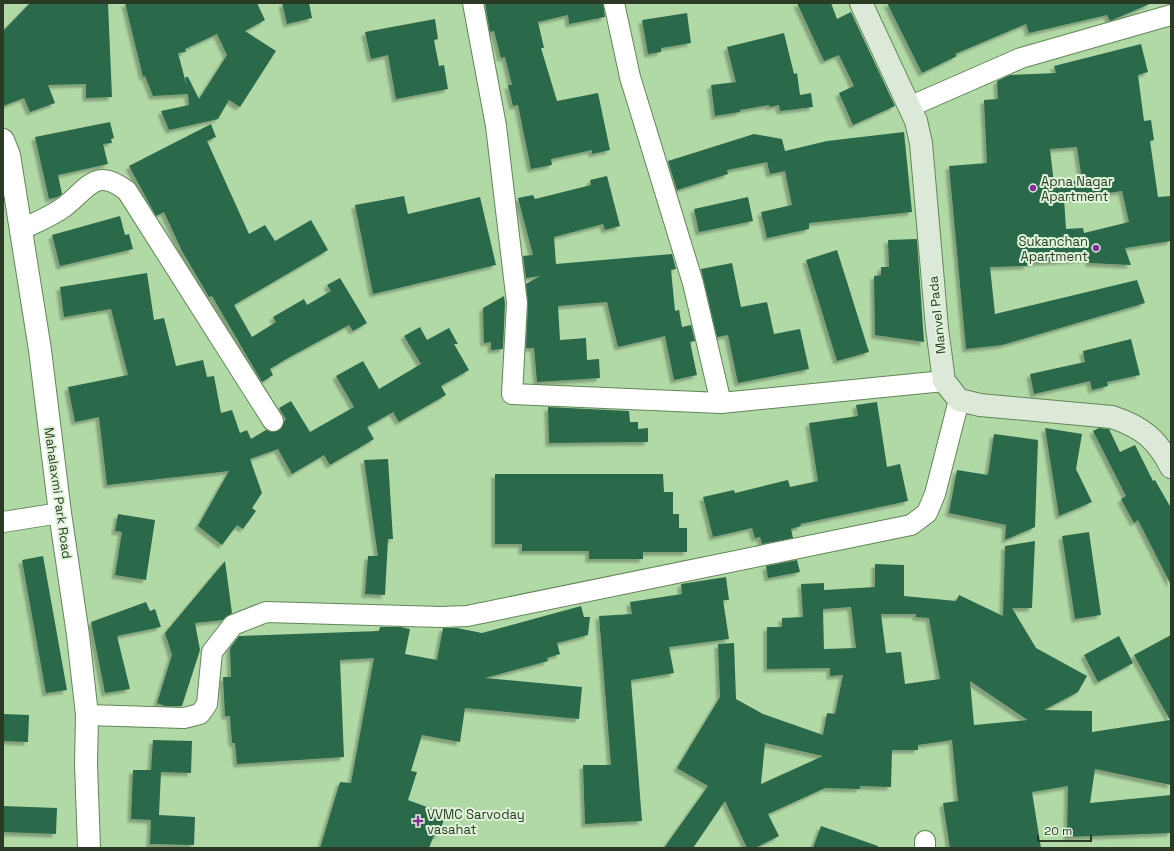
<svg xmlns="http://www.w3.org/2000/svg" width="1174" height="851" font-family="'Space Grotesk',sans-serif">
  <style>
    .building { fill: #2b694a; fill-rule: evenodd; filter: url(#shadow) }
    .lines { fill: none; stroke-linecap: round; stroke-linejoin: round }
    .minor-casing { stroke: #618657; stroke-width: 22 }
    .tertiary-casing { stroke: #618657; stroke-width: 24 }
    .secondary-casing { stroke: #618657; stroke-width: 24 }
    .minor { stroke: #fff; stroke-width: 20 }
    .tertiary { stroke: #fff; stroke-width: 22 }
    .secondary { stroke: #dce9d8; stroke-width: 22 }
    .poi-dot { fill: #852d9a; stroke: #dff4d9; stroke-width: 1.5 }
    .labels { text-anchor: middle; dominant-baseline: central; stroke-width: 4; stroke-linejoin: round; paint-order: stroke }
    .poi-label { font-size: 13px; fill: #2a3a25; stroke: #dff4d9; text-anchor: start }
    .street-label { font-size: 13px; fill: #2a3a25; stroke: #dff4d9 }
  </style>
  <defs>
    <filter id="shadow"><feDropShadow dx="-3.5" dy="3.5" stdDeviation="1" flood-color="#0004"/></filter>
  </defs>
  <rect width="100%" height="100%" fill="#b1d9a6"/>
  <g class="building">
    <polygon points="30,3 108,3 112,97 86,98 86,84 48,85 55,103 30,112 24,98 3,106 3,31"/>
    <path d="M125,3H257L265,20L245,31L276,51L240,107L229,100L218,119L169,130L161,111L189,105L188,94L153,96L145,76L143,77ZM217,34L227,55L199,99L188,77H185L187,87L178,53L186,52L185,49Z"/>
    <polygon points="282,3 309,3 312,18 287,24"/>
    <polygon points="485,3 603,3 605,17 569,24 568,15 538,22 544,48 541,48 557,101 598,93 610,150 592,154 592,150 551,159 552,165 531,169 518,105 513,106 508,85 512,85 505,57 501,58 494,31 490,32"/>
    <polygon points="797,3 831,3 837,19 851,12 895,106 853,125 839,93 854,86 839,55 824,61"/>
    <polygon points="887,3 1152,3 1110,21 1107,15 1029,33 1026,24 955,54 957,56 922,73"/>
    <polygon points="687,13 691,43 661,48 661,52 648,54 642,20"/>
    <polygon points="435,19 438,39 434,40 439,66 444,65 448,89 396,99 388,55 371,59 365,32"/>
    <polygon points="784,33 794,74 797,73 800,95 811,93 813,107 780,111 779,105 770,107 769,105 740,110 740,112 715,116 711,85 736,82 727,47"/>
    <path d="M1141,44L1148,72L1138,75L1144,121L1151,120L1154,140L1150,141L1158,197L1171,196V241L1125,248L1131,265L1089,263V259L1027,263V266L990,267L995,314L1137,280L1145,303L1002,345L966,349L949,166L987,163L984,100L998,99L997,81L1010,75L1056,73L1054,66ZM1077,147L1082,180L1054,184L1050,149ZM1122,191L1129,222L1084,233L1083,228L1066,229L1064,199Z"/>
    <polygon points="110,122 114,138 111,139 112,143 103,144 108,164 58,175 62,194 58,197 49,199 35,137"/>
    <polygon points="211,124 216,137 207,141 249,234 265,225 275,241 311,220 328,250 234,305 252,337 276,322 273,317 304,299 307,305 331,291 327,285 340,278 367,323 353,331 349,325 288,358 270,369 273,375 262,382 212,296 209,297 182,251 164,212 156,216 129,166"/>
    <polygon points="904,132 912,212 809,223 809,229 767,238 761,212 792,205 785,171 770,174 767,162 727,170 728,174 677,190 668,161 754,134 782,139 785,151 827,141"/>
    <polygon points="607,176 620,226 605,230 603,224 554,237 556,264 672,254 676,269 671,270 675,311 679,310 682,327 691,325 695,341 690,342 697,375 674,380 665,336 618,347 607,302 558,306 560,340 586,338 587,360 599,359 600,378 537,382 534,348 526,348 528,304 526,284 540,276 526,278 523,256 533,255 518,198 533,195 535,199 591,185 590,180"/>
    <polygon points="404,196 408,214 480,197 496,265 373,294 355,205"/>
    <polygon points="748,197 753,221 699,232 694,209"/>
    <polygon points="120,216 125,235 129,234 133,249 60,266 52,235"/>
    <polygon points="917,239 924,342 875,335 874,276 881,275 881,267 889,267 888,240"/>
    <polygon points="837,250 869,352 837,361 806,260"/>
    <polygon points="732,263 741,307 767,302 774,334 800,329 809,369 738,383 728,335 717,337 701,269"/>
    <polygon points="147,273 154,320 164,318 176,366 203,360 207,377 214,376 221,413 232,410 240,433 247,430 251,439 266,430 273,432 279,430 286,419 279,408 291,401 310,432 354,407 336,376 363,361 379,389 421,364 404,336 420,327 427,340 449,328 458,344 454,344 469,370 441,386 446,395 399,422 393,412 367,427 374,439 330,465 324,455 292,474 278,449 250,459 262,493 252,508 256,511 243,529 237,525 222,545 198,526 229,471 107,485 99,417 75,422 68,387 128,375 111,309 64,317 60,287"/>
    <polygon points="504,296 505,304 503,349 491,350 491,342 484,343 483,308"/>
    <polygon points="1131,339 1140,375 1107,382 1108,386 1092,390 1090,381 1034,394 1030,374 1085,362 1083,351"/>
    <polygon points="877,402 887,467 900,464 908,501 800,524 801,526 791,529 793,538 762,544 760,537 755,538 752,528 713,537 703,497 734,490 735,493 788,480 790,487 818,481 809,423 858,416 856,405"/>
    <polygon points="548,407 629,411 630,422 638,422 638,429 648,428 648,442 549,443"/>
    <polygon points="1045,428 1082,434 1076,469 1092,502 1059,516"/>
    <polygon points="1099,428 1109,429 1120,452 1135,445 1153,481 1155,480 1171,508 1171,585 1138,520 1134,523 1121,499 1126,496 1093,431"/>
    <polygon points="994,434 1038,440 1035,527 1005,540 1006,525 949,513 957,470 988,475"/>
    <polygon points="388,459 393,539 388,539 385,595 365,594 368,556 378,556 364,460"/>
    <polygon points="495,474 663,474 664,492 673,492 673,514 679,514 679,528 687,528 687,552 643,552 643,559 589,559 589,551 522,551 522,544 495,544"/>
    <polygon points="118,514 155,520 146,580 115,575 122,532 115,531"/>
    <polygon points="1089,532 1101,615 1075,619 1062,536"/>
    <path d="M1035,541L1032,608H1012L1036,648L1087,676L1078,692L1044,710L1092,711V732L1170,720L1134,655L1171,635V785L1095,769L1090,803L1171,795V833L1067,837L1068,786L1032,792L1041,848H950L943,803L958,801L952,740L918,745V750H892L891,787L860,786V789L825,788L768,814L779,836L755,848H747L725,801L693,848H664L708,786L677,768L720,697L718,644L734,643L736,699L763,714L823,735L827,713L835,714L843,675L830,676V668L767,669V627H782V618L803,617L801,584L824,583V590L875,587V564L904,565V596L956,601L959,595L1003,616L1005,546ZM851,607L856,648L824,649L823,609ZM881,614H916V617L929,618L940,679L905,684L901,652L886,653ZM970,681L1026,719L1028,720L974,725ZM765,743L823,756L761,784Z"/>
    <polygon points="43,556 67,690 46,693 22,560"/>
    <polygon points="797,560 800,572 768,578 766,566"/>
    <polygon points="225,561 232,613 223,620 195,623 200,650 182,706 165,706 157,703 172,655 165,633"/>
    <polygon points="726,577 729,600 723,600 729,639 669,647 674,673 631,680 642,821 585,824 583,765 611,765 599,616 632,614 630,602 682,594 681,584"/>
    <polygon points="146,602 150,611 155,609 161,627 117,636 130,689 105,693 91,622"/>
    <polygon points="581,606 584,617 590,617 588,635 557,643 560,654 547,658 548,661 485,678 582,687 579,719 465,708 460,742 422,735 411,771 417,772 408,800 446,814 438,836 434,835 429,848 320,848 340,782 351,783 374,658 340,660 344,757 237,764 235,743 232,743 230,716 225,716 223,677 231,677 230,648 239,636 379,631 380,627 401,627 410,629 405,654 437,660 443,628 457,628 482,633"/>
    <polygon points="1119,636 1133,663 1098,682 1084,655"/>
    <polygon points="3,714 29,715 28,742 3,741"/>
    <polygon points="153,740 192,741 191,773 161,772 159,815 195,817 194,845 150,844 151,820 131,819 133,770 151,770"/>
    <polygon points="3,806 57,808 56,834 3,832"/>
    <polygon points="821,826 878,846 878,848 813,848"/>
  </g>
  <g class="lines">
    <g class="minor-casing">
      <g id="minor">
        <polyline points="473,3 496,126 517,303 512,394 721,403 944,381"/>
        <polyline points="614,3 630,77 693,283 721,403"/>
        <polyline points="909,107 1021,58 1171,15"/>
        <path d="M20,230C35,223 50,217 64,207C88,189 95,166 127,191L273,421"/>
        <polyline points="3,522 60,513"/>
        <polyline points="87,715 184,718 200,714 207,704 212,652 233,625 266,612 441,617 467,616 911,525 927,513 935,494 959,400"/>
        <polyline points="925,841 925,848"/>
      </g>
    </g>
    <g class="tertiary-casing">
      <polyline id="tertiary" points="3,140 9,155 40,350 60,513 78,635 87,715 86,764 89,848"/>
    </g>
    <g class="secondary-casing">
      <path id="secondary" d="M861,3L916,121L921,143L937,328L944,381L959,400L980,405L1112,417C1142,427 1157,439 1171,467"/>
    </g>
    <use href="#minor" class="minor"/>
    <use href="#tertiary" class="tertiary"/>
    <use href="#secondary" class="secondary"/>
  </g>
  <g class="poi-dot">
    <circle cx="1033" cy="188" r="4"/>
    <circle cx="1096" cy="248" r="4"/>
    <path d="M416 815h4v4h4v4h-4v4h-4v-4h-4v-4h4z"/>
  </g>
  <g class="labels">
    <g class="poi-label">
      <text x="1041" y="181">Apna Nagar<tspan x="1041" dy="15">Apartment</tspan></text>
      <text x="1088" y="241" text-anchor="end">Sukanchan<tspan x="1088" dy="15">Apartment</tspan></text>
      <text x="427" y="814">VVMC Sarvoday<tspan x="427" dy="15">vasahat</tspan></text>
    </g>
    <g class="street-label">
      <text transform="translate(937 315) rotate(-96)">Manvel Pada</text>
      <text transform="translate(58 493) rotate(82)">Mahalaxmi Park Road</text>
    </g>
  </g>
  <rect width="1174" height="851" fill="none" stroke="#2a3a25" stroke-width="8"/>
  <path d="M1038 835v6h53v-6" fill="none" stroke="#2a3a25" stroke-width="2"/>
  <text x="1044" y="835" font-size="12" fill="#2a3a25" stroke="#dff4d9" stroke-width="3" paint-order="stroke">20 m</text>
</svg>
